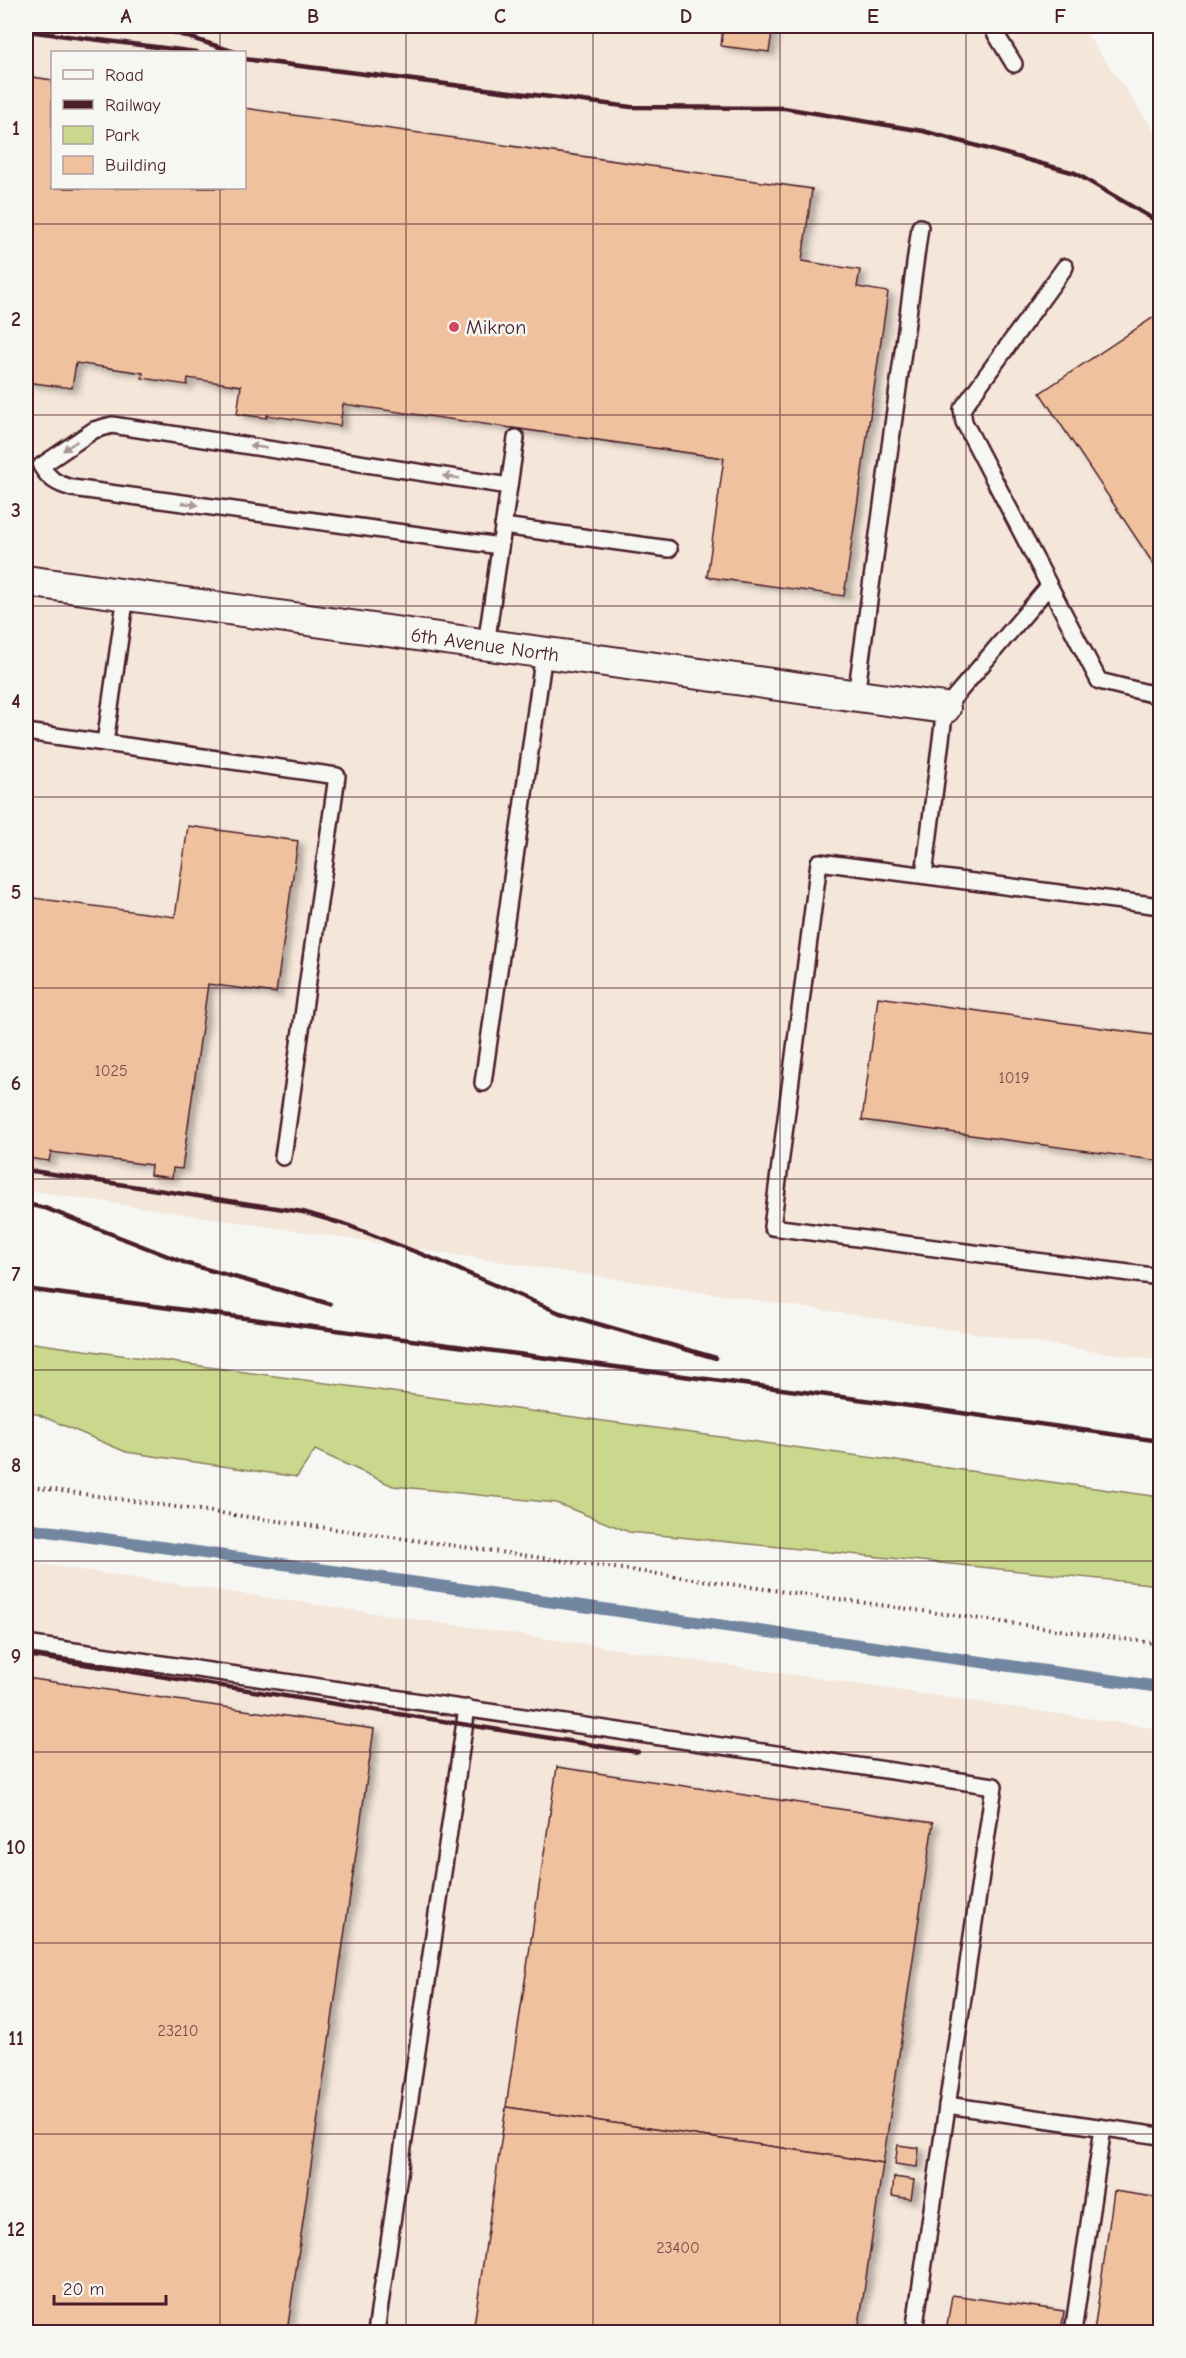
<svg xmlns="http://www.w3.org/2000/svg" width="1186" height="2358" font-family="'Comic Neue',sans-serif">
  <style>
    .built { fill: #f4e6d9; fill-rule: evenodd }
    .green { fill: #c9d88c; stroke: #8a7c5c; stroke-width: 1.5 }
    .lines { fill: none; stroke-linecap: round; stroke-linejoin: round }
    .stream { stroke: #72869f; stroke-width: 12 }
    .building { fill: #efc19f; stroke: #4a1f2b; stroke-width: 1.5; filter: url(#shadow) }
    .lane-casing { stroke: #4a1f2b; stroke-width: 20 }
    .street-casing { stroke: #4a1f2b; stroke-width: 34 }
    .path { stroke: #4a1f2b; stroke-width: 4; stroke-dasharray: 1.5 4.5; stroke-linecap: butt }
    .lane { stroke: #f6f6f2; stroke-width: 15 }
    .street { stroke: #f6f6f2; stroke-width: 30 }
    .rail { stroke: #4a1f2b; stroke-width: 4.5 }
    .oneway { fill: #a99598 }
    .grid { fill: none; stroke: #4a1f2b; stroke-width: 1.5; stroke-opacity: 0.55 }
    .poi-dot { fill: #d1495b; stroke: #f6f6f2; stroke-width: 2 }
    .labels { text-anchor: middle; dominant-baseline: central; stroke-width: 5; stroke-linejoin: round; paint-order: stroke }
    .number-label { font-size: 16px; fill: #734848 }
    .poi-label { font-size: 20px; fill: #4a1f2b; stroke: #f6f6f2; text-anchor: start }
    .street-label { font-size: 20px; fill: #4a1f2b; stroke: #f6f6f2 }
    .neatline { fill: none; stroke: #4a1f2b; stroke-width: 2 }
    .grid-label { font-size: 20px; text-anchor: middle; font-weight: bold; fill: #4a1f2b }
  </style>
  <defs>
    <filter id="shadow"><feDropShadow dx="6" dy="4" stdDeviation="3" flood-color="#0004"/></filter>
  </defs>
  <rect width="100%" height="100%" fill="#f6f6f2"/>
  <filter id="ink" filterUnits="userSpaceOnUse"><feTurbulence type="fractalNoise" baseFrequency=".0167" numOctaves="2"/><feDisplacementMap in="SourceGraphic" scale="12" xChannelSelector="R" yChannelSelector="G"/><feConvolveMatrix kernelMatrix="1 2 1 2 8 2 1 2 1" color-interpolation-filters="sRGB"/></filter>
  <g filter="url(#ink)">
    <g class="built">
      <path d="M26,26H1081L1160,139V1361L26,1190ZM52,52H244V188H52Z"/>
      <polygon points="26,1562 1160,1729 1160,2332 26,2332"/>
    </g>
    <polygon class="green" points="26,1342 1160,1497 1160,1585 629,1532 556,1503 393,1486 315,1450 297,1477 126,1452 37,1414 26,1413"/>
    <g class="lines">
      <polyline class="stream" points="26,1528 1160,1687"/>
    </g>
    <g class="building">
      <polygon points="723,26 773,26 769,52 721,46"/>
      <polygon points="26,76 52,80 52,188 244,188 244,108 812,189 802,261 860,270 857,287 888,292 844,596 707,577 724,458 343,404 340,426 267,415 267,418 237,414 241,386 188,378 187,385 142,378 143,373 76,363 72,388 26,382"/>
      <polygon points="1160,313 1160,574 1040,393"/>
      <polygon points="188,826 298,841 276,993 208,984 182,1169 173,1168 172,1178 150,1175 151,1165 51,1152 49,1161 27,1158 26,897 175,917"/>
      <polygon points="878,997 1160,1036 1160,1161 862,1120"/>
      <polygon points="26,1678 374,1729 287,2332 26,2332"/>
      <polygon points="557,1767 933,1823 883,2163 506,2107"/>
      <polygon points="506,2107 883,2163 858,2332 473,2332"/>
      <polygon points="898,2145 919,2148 917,2167 895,2164"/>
      <polygon points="894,2177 914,2180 911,2199 892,2196"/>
      <polygon points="1114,2191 1160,2198 1160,2332 1094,2332"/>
      <polygon points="952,2295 1064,2311 1061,2332 946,2332"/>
    </g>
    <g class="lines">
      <g class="lane-casing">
        <g id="lane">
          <polyline points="991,26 1014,64"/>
          <polyline points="1065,267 962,409 964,422 1099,681 1160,696"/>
          <polyline points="503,526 669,549"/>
          <path d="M500,546L72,488C57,484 49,479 41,466L94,430L112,425L509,486"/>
          <polyline points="126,595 105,743 337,776 283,1157"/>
          <polyline points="486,645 516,438"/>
          <polyline points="856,696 920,227"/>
          <polyline points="26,732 105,743"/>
          <polyline points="924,875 945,708 1049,586"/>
          <polyline points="1160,906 819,862 772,1227 1160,1277"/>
          <polyline points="483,1083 544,653"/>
          <polyline points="26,1644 994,1786 914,2332"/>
          <polyline points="947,2105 1160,2136"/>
          <polyline points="376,2332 467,1708"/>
          <polyline points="1073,2332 1103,2128"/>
        </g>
      </g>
      <g class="street-casing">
        <polyline id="street" points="26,581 945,708"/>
      </g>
      <polyline class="path" points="26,1486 1160,1644"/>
      <use href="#lane" class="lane"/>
      <use href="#street" class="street"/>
      <g class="rail">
        <polyline points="154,26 235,52"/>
        <polyline points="26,31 197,52"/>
        <polyline points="244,59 631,107 784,108 923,131 1075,173 1160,223"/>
        <polyline points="26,1170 303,1212 347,1225 439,1261 560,1313 716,1358"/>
        <polyline points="26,1204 45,1208 188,1264 330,1304"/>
        <polyline points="26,1289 940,1410 1160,1441"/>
        <polyline points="26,1655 638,1752"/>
      </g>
    </g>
    <defs><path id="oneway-solid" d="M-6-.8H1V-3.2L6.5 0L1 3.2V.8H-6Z" transform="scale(1.5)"/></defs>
    <g class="oneway">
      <use href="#oneway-solid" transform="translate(70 446) rotate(146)"/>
      <use href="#oneway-solid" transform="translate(258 447) rotate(-171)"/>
      <use href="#oneway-solid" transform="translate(451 477) rotate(-171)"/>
      <use href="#oneway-solid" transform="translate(190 504) rotate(8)"/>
    </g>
  </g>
  <path class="grid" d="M220,26V52M406,26V2332M593,26V2332M780,26V2332M966,26V2332M220,188V2332M26,224H1160M26,415H1160M26,606H1160M26,797H1160M26,988H1160M26,1179H1160M26,1370H1160M26,1561H1160M26,1752H1160M26,1943H1160M26,2134H1160"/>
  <circle class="poi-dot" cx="454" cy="327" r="6"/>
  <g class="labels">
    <g class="number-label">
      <text x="111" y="1071">1025</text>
      <text x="1014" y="1078">1019</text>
      <text x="178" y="2031">23210</text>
      <text x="678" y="2248">23400</text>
    </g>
    <g class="poi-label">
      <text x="466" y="327">Mikron</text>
    </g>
    <g class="street-label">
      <text transform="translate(485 645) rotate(8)">6th Avenue North</text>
    </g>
  </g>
  <rect width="1186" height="2358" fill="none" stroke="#f6f6f2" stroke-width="66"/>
  <rect x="51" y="51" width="195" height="138" fill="#f6f6f2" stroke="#b1a0a2" stroke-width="1.5"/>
  <rect x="63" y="70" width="30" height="9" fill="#f6f6f2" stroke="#b1a0a2" stroke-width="1.5"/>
  <text x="105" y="81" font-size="18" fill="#4a1f2b">Road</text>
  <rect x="63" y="100" width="30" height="9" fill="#4a1f2b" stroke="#b1a0a2" stroke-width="1.5"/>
  <text x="105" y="111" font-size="18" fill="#4a1f2b">Railway</text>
  <rect x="63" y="126" width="30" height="18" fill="#c9d88c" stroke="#b1a0a2" stroke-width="1.5"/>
  <text x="105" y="141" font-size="18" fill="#4a1f2b">Park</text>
  <rect x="63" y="156" width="30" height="18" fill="#efc19f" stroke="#b1a0a2" stroke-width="1.5"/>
  <text x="105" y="171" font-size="18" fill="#4a1f2b">Building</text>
  <path d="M54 2295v9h112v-9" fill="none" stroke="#4a1f2b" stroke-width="3"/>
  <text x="63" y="2295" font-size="18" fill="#4a1f2b" stroke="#f6f6f2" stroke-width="4.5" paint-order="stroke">20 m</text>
  <rect x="33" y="33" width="1120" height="2292" class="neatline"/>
  <g class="grid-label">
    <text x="126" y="23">A</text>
    <text x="313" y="23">B</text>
    <text x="500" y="23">C</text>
    <text x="686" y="23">D</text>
    <text x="873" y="23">E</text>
    <text x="1060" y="23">F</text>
    <text x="16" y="135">1</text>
    <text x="16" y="326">2</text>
    <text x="16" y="517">3</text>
    <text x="16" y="708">4</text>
    <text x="16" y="899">5</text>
    <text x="16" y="1090">6</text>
    <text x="16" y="1281">7</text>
    <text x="16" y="1472">8</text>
    <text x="16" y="1663">9</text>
    <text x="16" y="1854">10</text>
    <text x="16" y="2045">11</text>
    <text x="16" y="2236">12</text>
  </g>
</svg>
